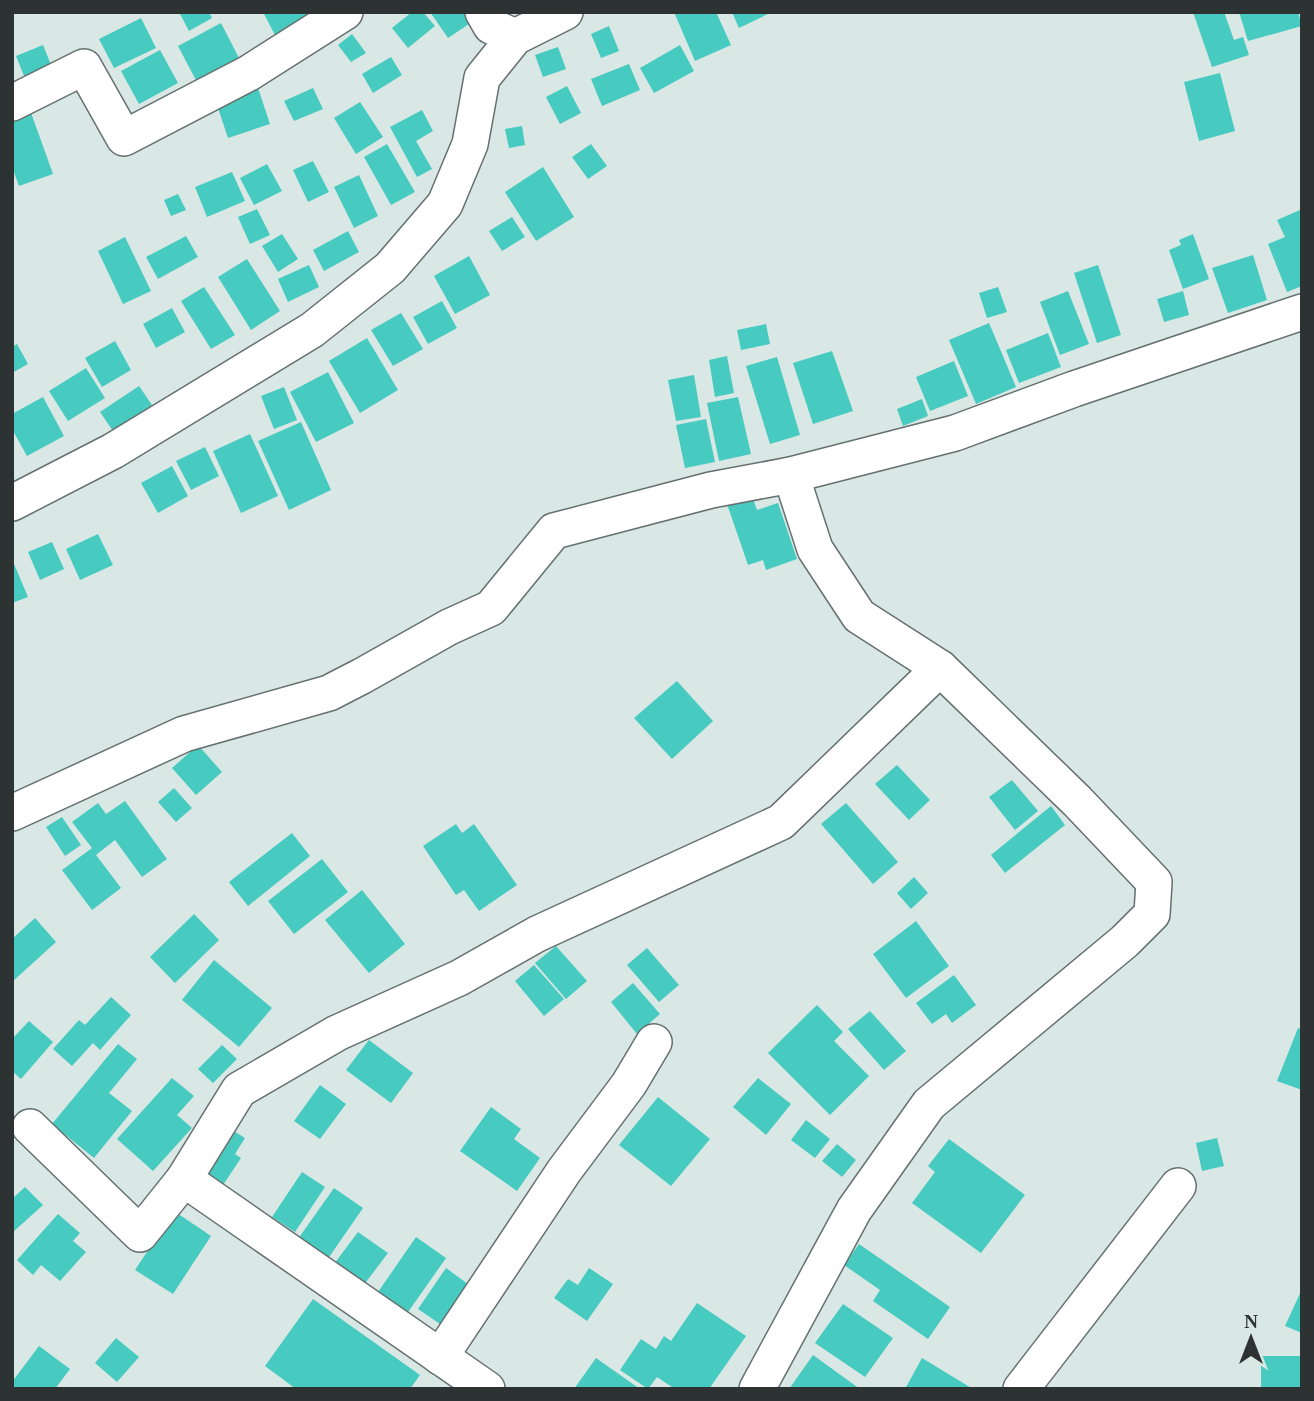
<svg xmlns="http://www.w3.org/2000/svg" width="1314" height="1401" font-family="Georgia,serif">
  <style>
    .building { fill: #47cbc0 }
    .lines { fill: none; stroke-linecap: round; stroke-linejoin: round }
    .street-casing { stroke: #65716f; stroke-width: 38 }
    .street { stroke: #fff; stroke-width: 35 }
  </style>
  <rect width="100%" height="100%" fill="#d9e7e5"/>
  <g class="building">
    <polygon points="179,12 209,12 212,18 189,31"/>
    <polygon points="263,12 309,12 312,19 276,37"/>
    <polygon points="412,12 423,12 435,26 408,48 392,28"/>
    <polygon points="430,12 470,12 475,20 448,38"/>
    <polygon points="674,12 716,12 731,45 695,61"/>
    <polygon points="732,12 772,12 739,28"/>
    <polygon points="1193,12 1224,12 1234,40 1243,37 1249,55 1212,67"/>
    <polygon points="1239,12 1298,12 1302,26 1248,41"/>
    <polygon points="141,18 156,48 114,68 99,39"/>
    <polygon points="221,23 241,62 198,84 178,46"/>
    <polygon points="609,26 619,51 601,58 591,34"/>
    <polygon points="352,34 366,53 351,62 338,45"/>
    <polygon points="43,45 51,65 24,76 16,56"/>
    <polygon points="680,45 694,71 654,93 640,68"/>
    <polygon points="558,47 566,69 543,77 535,55"/>
    <polygon points="160,50 178,83 139,104 121,71"/>
    <polygon points="391,57 402,75 373,93 362,74"/>
    <polygon points="629,64 640,90 602,106 591,79"/>
    <polygon points="1220,73 1235,131 1199,141 1184,82"/>
    <polygon points="256,82 270,124 228,138 217,105 239,99 235,88"/>
    <polygon points="567,86 581,113 560,124 546,97"/>
    <polygon points="313,88 323,109 294,121 284,101"/>
    <polygon points="360,102 383,137 356,154 334,118"/>
    <polygon points="30,110 53,174 19,186 12,167 12,117"/>
    <polygon points="422,110 433,131 416,141 432,169 417,177 390,127"/>
    <polygon points="522,126 525,145 509,148 505,129"/>
    <polygon points="387,144 415,192 391,205 364,157"/>
    <polygon points="591,144 607,166 588,179 572,157"/>
    <polygon points="313,161 329,192 308,202 293,170"/>
    <polygon points="267,164 282,191 254,205 240,178"/>
    <polygon points="543,167 574,217 536,241 505,192"/>
    <polygon points="232,172 245,201 207,217 195,187"/>
    <polygon points="359,175 378,216 354,228 334,187"/>
    <polygon points="178,194 186,210 171,216 164,200"/>
    <polygon points="257,209 270,235 250,244 238,217"/>
    <polygon points="1300,210 1302,215 1302,286 1287,292 1268,244 1285,237 1277,220"/>
    <polygon points="512,217 525,237 502,251 489,231"/>
    <polygon points="348,231 359,252 324,271 313,250"/>
    <polygon points="282,234 298,259 278,272 262,246"/>
    <polygon points="1193,234 1209,279 1183,289 1169,250 1181,245 1179,240"/>
    <polygon points="186,236 198,257 158,279 146,257"/>
    <polygon points="125,237 151,291 123,304 98,251"/>
    <polygon points="1253,255 1267,300 1228,313 1212,268"/>
    <polygon points="469,256 490,295 455,314 434,276"/>
    <polygon points="247,259 280,311 251,330 218,277"/>
    <polygon points="309,265 319,287 288,302 278,279"/>
    <polygon points="1098,265 1121,335 1097,343 1074,273"/>
    <polygon points="204,287 235,335 211,349 181,301"/>
    <polygon points="998,287 1007,312 987,318 979,293"/>
    <polygon points="1068,291 1089,344 1060,355 1040,302"/>
    <polygon points="1183,291 1189,315 1164,322 1157,299"/>
    <polygon points="442,301 457,328 428,344 413,317"/>
    <polygon points="172,308 185,332 156,348 143,324"/>
    <polygon points="401,313 423,349 393,366 371,330"/>
    <polygon points="989,323 1016,387 976,404 949,340"/>
    <polygon points="766,324 770,344 741,350 737,330"/>
    <polygon points="1048,333 1061,367 1019,383 1006,350"/>
    <polygon points="367,338 398,390 360,413 329,361"/>
    <polygon points="115,341 131,370 102,387 85,358"/>
    <polygon points="17,344 28,364 12,373 12,347"/>
    <polygon points="832,351 853,411 813,424 793,363"/>
    <polygon points="727,356 734,393 715,397 709,360"/>
    <polygon points="777,357 800,435 770,444 746,366"/>
    <polygon points="954,361 968,396 930,411 916,377"/>
    <polygon points="86,368 105,398 68,421 49,391"/>
    <polygon points="328,372 354,423 316,442 290,392"/>
    <polygon points="694,375 701,417 676,421 668,380"/>
    <polygon points="139,386 152,405 113,431 100,412"/>
    <polygon points="284,387 297,420 274,429 261,396"/>
    <polygon points="43,397 64,436 27,456 12,429 12,414"/>
    <polygon points="738,397 751,454 719,461 707,403"/>
    <polygon points="922,399 928,416 903,426 897,409"/>
    <polygon points="706,419 715,462 685,468 676,425"/>
    <polygon points="301,422 331,490 289,510 258,441"/>
    <polygon points="250,434 278,496 241,513 213,451"/>
    <polygon points="205,447 219,476 191,490 176,461"/>
    <polygon points="172,466 188,496 158,513 141,483"/>
    <polygon points="752,496 757,510 778,503 797,559 766,570 763,560 748,565 727,504"/>
    <polygon points="98,534 113,565 80,580 66,549"/>
    <polygon points="52,542 64,569 40,580 28,552"/>
    <polygon points="12,559 28,597 12,603"/>
    <polygon points="677,681 713,721 672,759 634,718"/>
    <polygon points="198,745 222,772 196,795 172,768"/>
    <polygon points="897,765 930,800 909,820 875,784"/>
    <polygon points="1012,780 1038,811 1015,830 989,797"/>
    <polygon points="174,788 192,808 176,822 158,802"/>
    <polygon points="125,801 167,859 142,877 115,840 96,855 121,888 92,910 62,870 92,848 72,822 98,803 106,814"/>
    <polygon points="846,803 898,862 873,884 821,824"/>
    <polygon points="1051,806 1065,825 1005,873 991,855"/>
    <polygon points="62,817 81,845 65,856 46,827"/>
    <polygon points="456,824 462,833 474,824 517,885 479,911 464,890 456,895 423,846"/>
    <polygon points="292,833 310,856 248,906 229,882"/>
    <polygon points="322,859 348,892 294,934 268,901"/>
    <polygon points="914,877 928,893 911,909 897,893"/>
    <polygon points="362,890 405,944 369,973 325,920"/>
    <polygon points="194,914 219,940 175,983 150,957"/>
    <polygon points="35,918 56,942 12,982 12,939"/>
    <polygon points="916,921 949,966 906,998 873,954"/>
    <polygon points="556,946 587,981 566,999 535,963"/>
    <polygon points="647,948 679,985 659,1002 627,965"/>
    <polygon points="214,960 272,1008 239,1047 182,1000"/>
    <polygon points="534,965 564,999 544,1016 515,981"/>
    <polygon points="954,975 976,1005 952,1023 946,1014 932,1024 916,1003"/>
    <polygon points="633,983 660,1014 637,1034 611,1002"/>
    <polygon points="111,997 131,1015 100,1050 93,1043 72,1066 53,1049 79,1020 85,1025"/>
    <polygon points="817,1005 843,1032 834,1041 869,1076 830,1115 768,1053"/>
    <polygon points="870,1011 906,1051 884,1070 848,1029"/>
    <polygon points="29,1021 53,1042 21,1079 12,1071 12,1039"/>
    <polygon points="1298,1028 1302,1029 1302,1090 1277,1081"/>
    <polygon points="369,1040 413,1073 391,1103 346,1070"/>
    <polygon points="118,1044 137,1059 109,1093 132,1111 94,1158 52,1124"/>
    <polygon points="222,1045 237,1059 213,1083 198,1069"/>
    <polygon points="172,1078 194,1096 177,1115 192,1128 153,1171 117,1139"/>
    <polygon points="758,1078 791,1104 766,1135 733,1107"/>
    <polygon points="320,1085 346,1104 320,1139 294,1121"/>
    <polygon points="658,1097 710,1139 671,1186 619,1145"/>
    <polygon points="491,1107 521,1129 514,1139 540,1158 517,1191 460,1151"/>
    <polygon points="806,1120 830,1139 815,1158 791,1140"/>
    <polygon points="229,1128 245,1138 235,1154 241,1158 221,1188 198,1173"/>
    <polygon points="1217,1138 1224,1166 1202,1171 1196,1143"/>
    <polygon points="949,1139 1025,1195 981,1253 912,1203 935,1172 928,1166"/>
    <polygon points="837,1144 856,1160 842,1177 822,1161"/>
    <polygon points="302,1172 325,1187 295,1232 272,1217"/>
    <polygon points="25,1187 43,1205 12,1233 12,1199"/>
    <polygon points="334,1188 363,1208 327,1260 298,1239"/>
    <polygon points="174,1211 211,1236 173,1294 135,1270"/>
    <polygon points="58,1214 80,1233 73,1241 86,1252 60,1281 41,1265 33,1275 17,1260"/>
    <polygon points="358,1232 388,1253 363,1286 334,1264"/>
    <polygon points="416,1237 446,1258 406,1315 376,1295"/>
    <polygon points="859,1244 950,1307 928,1339 873,1301 880,1290 844,1265"/>
    <polygon points="446,1268 472,1287 443,1326 418,1309"/>
    <polygon points="589,1268 613,1284 587,1321 554,1298 568,1279 578,1285"/>
    <polygon points="1302,1289 1302,1333 1285,1326"/>
    <polygon points="313,1299 420,1375 410,1389 296,1389 265,1366"/>
    <polygon points="697,1303 746,1336 709,1389 675,1389 657,1377 648,1389 620,1370 641,1339 656,1349 664,1336 671,1341"/>
    <polygon points="843,1304 893,1338 865,1377 815,1343"/>
    <polygon points="116,1338 139,1357 117,1382 95,1363"/>
    <polygon points="39,1346 70,1369 55,1389 12,1389 12,1382"/>
    <polygon points="813,1355 860,1389 789,1389"/>
    <rect x="1261" y="1356" width="41" height="33"/>
    <polygon points="596,1358 640,1389 574,1389"/>
    <polygon points="922,1358 973,1389 905,1389"/>
  </g>
  <g class="lines">
    <g class="street-casing">
      <g id="street">
        <polyline points="483,12 491,26 515,37"/>
        <polyline points="12,103 84,67 124,138 249,73 345,12"/>
        <polyline points="12,503 113,451 312,330 390,268 445,204 470,144 482,78 515,37 565,12"/>
        <polyline points="12,813 184,734 329,693 362,676 449,627 491,608 554,531 711,490 791,475 955,433 1074,389 1302,312"/>
        <polyline points="30,1127 140,1234 184,1179"/>
        <polyline points="440,1357 564,1171 629,1084 654,1042"/>
        <polyline points="487,1389 184,1179 239,1090 337,1033 459,978 537,934 781,822 940,668"/>
        <polyline points="757,1389 854,1210 929,1104 1125,941 1152,914 1154,882 1077,801 940,668 859,616 815,549 791,475"/>
        <polyline points="1021,1389 1178,1186"/>
      </g>
    </g>
    <use href="#street" class="street"/>
  </g>
  <rect width="1314" height="1401" fill="none" stroke="#2d3332" stroke-width="28"/>
  <g transform="translate(1251 1338)" stroke="#d9e7e5" stroke-width="5" paint-order="stroke">
  <path d="M0-5L12 26L0 18L-12 26Z" fill="#2d3332"/>
  <text y="-10" font-size="19" font-weight="bold" text-anchor="middle" fill="#2d3332">N</text>
  </g>
</svg>
